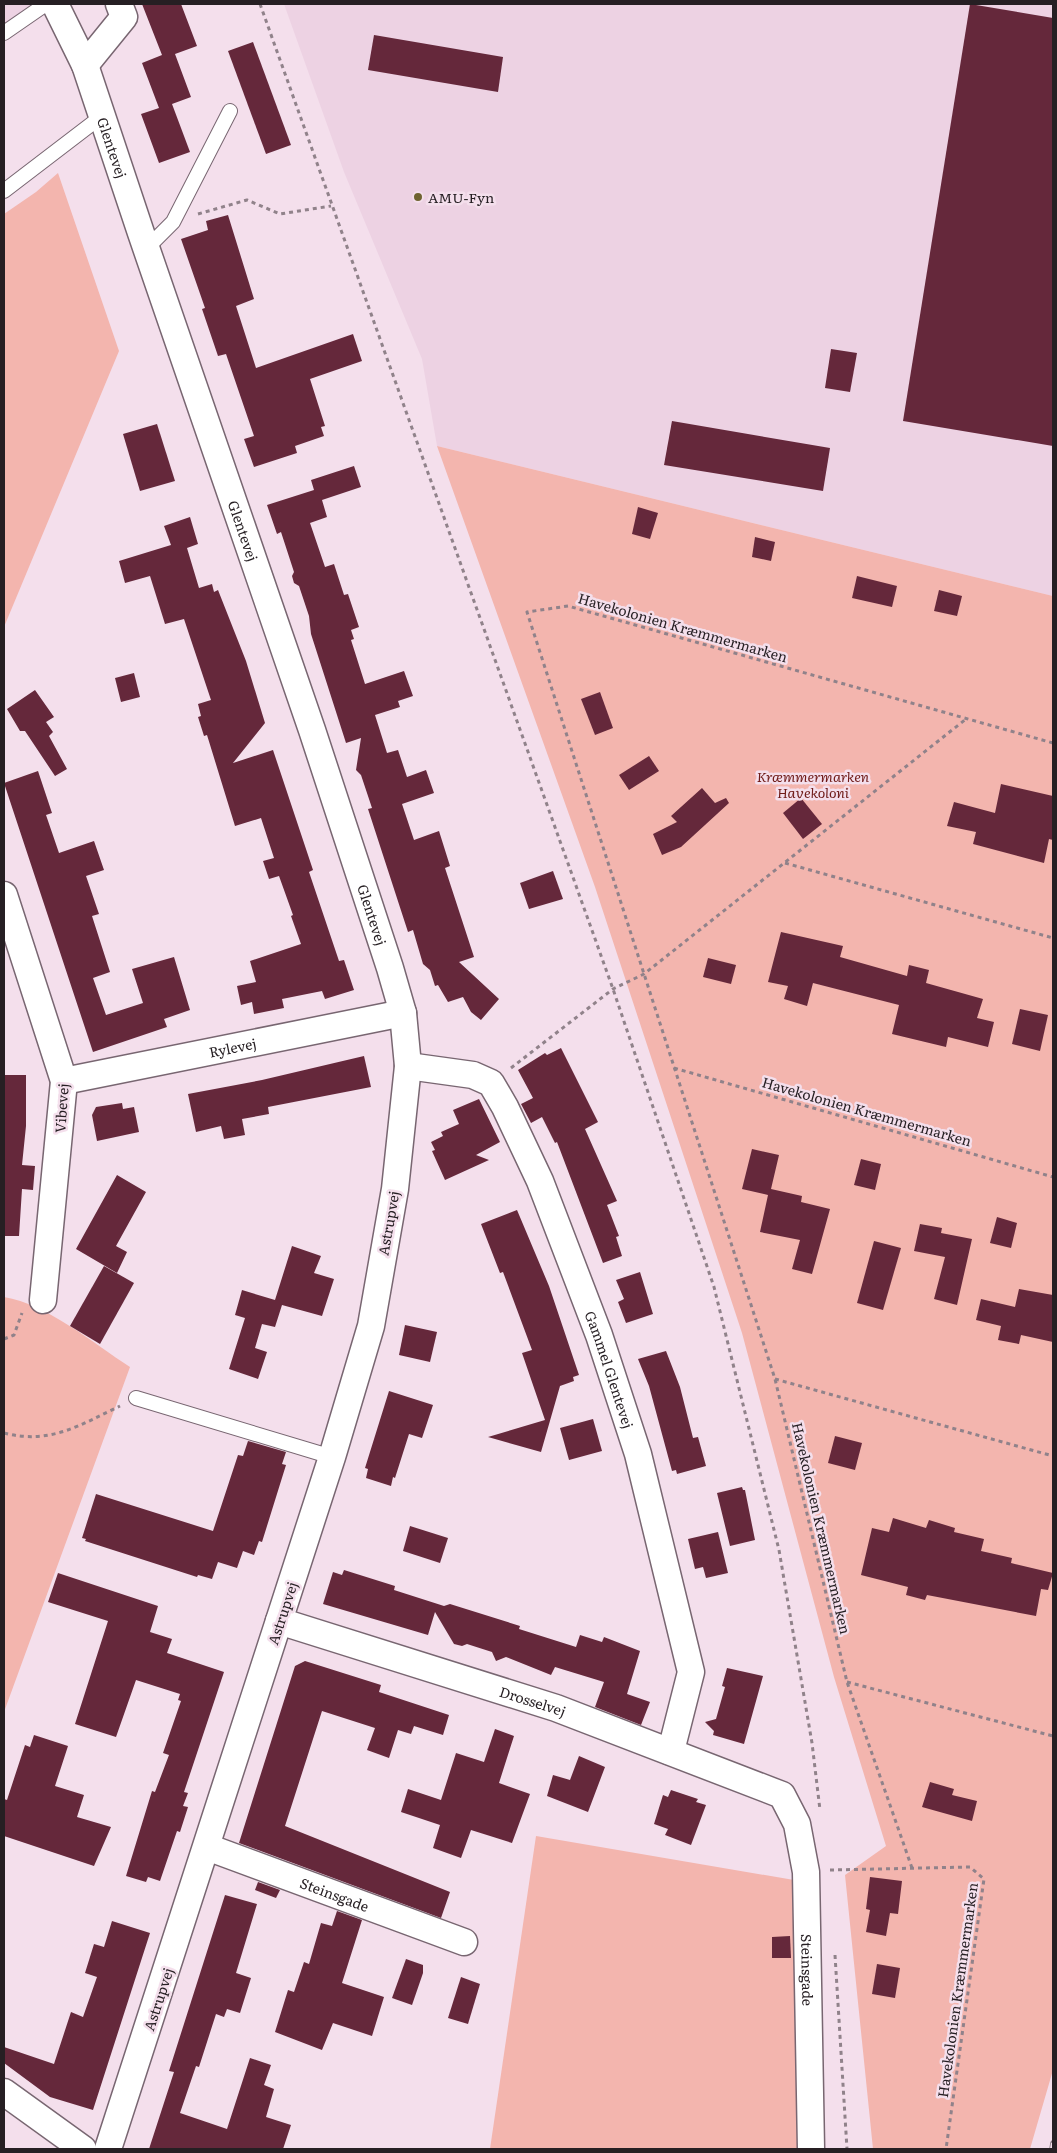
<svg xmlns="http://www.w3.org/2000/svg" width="1057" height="2153" font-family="Literata,serif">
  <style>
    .built { fill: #edd2e3 }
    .green { fill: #f3b5ae }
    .building { fill: #65283b }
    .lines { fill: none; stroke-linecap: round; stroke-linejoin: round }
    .lane-casing { stroke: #786671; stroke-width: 16 }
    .street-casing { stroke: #786671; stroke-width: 29 }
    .path { stroke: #90828a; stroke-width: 3; stroke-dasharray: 4 4; stroke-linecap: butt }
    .lane { stroke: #fff; stroke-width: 14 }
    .street { stroke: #fff; stroke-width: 26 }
    .rail-casing { stroke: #84777f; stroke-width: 5.5 }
    .rail { stroke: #f4dfec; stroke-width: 4; stroke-dasharray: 11; stroke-linecap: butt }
    .poi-dot { fill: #6f6330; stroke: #f4dfec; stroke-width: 2 }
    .labels { text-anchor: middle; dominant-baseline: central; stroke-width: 5; stroke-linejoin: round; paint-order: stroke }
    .street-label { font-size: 14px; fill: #261f23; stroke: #f4dfec }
    .poi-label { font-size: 14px; fill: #261f23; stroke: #f4dfec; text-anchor: start }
    .park-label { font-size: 14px; font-style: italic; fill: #6f1a17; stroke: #f4dfec }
  </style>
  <rect width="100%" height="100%" fill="#f4dfec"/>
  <g class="built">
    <polygon points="4,4 31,4 35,11 4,31"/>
    <polygon points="284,4 1053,4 1053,596 437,446 422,359 344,172"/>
  </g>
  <g class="green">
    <polygon points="58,173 119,351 4,627 4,214 36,192"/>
    <polygon points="437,446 1053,596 1053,2070 1030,2149 873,2149 845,1875 886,1846 834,1677 742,1333 595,887"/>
    <path d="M4,1297C47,1304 93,1343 130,1367L4,1712Z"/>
    <polygon points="536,1836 794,1880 799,2149 490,2149"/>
  </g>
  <g class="building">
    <polygon points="142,4 181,4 197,46 175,54 191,97 172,104 190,152 159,163 141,114 159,108 142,63 162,55"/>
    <polygon points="970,4 1053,18 1053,446 903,421"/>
    <polygon points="374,35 503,57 498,92 368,70"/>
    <polygon points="253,42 291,145 266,154 228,51"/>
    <polygon points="228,215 254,299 236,306 256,368 353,334 362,361 310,379 325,426 321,427 324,436 295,446 297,453 254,467 244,439 254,436 226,354 218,356 202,309 205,308 181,239 208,230 206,221"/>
    <polygon points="831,349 857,353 850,392 825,388"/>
    <polygon points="672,421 830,448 823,491 664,465"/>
    <polygon points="157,424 175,481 140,491 123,434"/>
    <polygon points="354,466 361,487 322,500 327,517 310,523 325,567 334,564 344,595 348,594 359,627 351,630 354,639 351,640 365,684 404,671 413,696 398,701 400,707 375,715 387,753 398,750 407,777 426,770 434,793 402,804 414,840 439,831 450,866 445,868 474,957 459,962 499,999 481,1020 471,1012 463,997 448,1002 438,985 435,986 430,970 423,964 413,930 408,932 368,809 372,808 361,775 356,770 361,738 346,743 311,634 309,616 299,586 294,583 292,576 294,572 281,532 277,534 267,505 314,490 311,480"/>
    <polygon points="638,507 658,513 650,539 632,534"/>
    <polygon points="190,517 198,544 187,548 199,588 212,584 214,592 218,590 246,661 265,723 233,763 273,750 313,870 309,872 339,961 344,960 354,990 325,999 322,991 282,999 284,1008 254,1014 252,1002 241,1005 237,986 256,982 250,961 301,944 291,916 293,915 279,876 269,879 263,861 274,858 261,818 235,826 207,735 204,736 198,717 201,716 198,704 211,700 184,619 165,624 150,576 125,583 119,561 171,545 164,526"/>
    <polygon points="755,537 775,542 771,561 752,557"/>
    <polygon points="857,576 897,586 892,607 852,598"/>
    <polygon points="939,590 962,596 957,616 934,611"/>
    <polygon points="134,673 140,697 121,702 115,678"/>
    <polygon points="35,690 54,717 46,722 53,732 49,736 67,769 55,776 25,731 20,731 7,709"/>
    <polygon points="600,692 613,728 595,735 581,699"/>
    <polygon points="649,756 659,771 629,790 619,775"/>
    <polygon points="38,771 52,813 46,815 59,853 94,841 104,870 86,876 99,914 92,916 110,972 93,978 106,1015 143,1003 132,969 174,957 190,1010 164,1019 167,1027 93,1052 4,783"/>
    <polygon points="1001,784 1053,796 1053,840 1049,839 1044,863 973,844 976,832 947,826 954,802 995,813"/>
    <polygon points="702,788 715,803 726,798 729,803 681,847 662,855 653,834 677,822 671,816"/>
    <polygon points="801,798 822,824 803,839 783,813"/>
    <polygon points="553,871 563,899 529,909 520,883"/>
    <polygon points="781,932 843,946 840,957 907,976 909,965 929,970 926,983 983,999 977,1018 994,1022 988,1047 948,1037 946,1047 892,1034 899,1005 813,983 807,1006 784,999 788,986 768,982"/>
    <polygon points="708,958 736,965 731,984 703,977"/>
    <polygon points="1020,1009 1048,1015 1040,1051 1012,1044"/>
    <polygon points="561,1048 598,1122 585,1129 617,1201 607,1205 619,1236 616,1237 622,1256 603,1263 557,1142 555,1143 542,1117 531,1123 521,1104 533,1098 518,1070 545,1053 547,1055"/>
    <polygon points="364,1056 371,1087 268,1107 269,1114 242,1119 245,1135 224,1139 221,1126 196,1132 188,1094 262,1080"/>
    <polygon points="4,1075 26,1075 26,1126 22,1165 35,1166 33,1190 22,1189 19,1236 4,1236"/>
    <polygon points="479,1099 500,1142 476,1155 489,1160 445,1180 432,1151 435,1150 431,1142 443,1136 441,1132 459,1124 453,1110"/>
    <polygon points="122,1103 123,1109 134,1107 139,1132 97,1141 92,1115 96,1107"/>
    <polygon points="752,1149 779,1155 771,1189 802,1196 801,1202 830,1209 812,1274 792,1269 800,1240 760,1232 768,1195 742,1189"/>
    <polygon points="861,1159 881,1164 875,1190 854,1185"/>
    <polygon points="117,1175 146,1192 116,1246 127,1252 117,1273 76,1249"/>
    <polygon points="517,1210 549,1286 579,1375 573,1377 574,1381 560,1386 541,1452 488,1437 545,1420 522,1353 532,1350 503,1272 500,1273 481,1224"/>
    <polygon points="997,1217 1017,1223 1011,1248 990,1243"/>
    <polygon points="920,1224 942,1228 941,1233 972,1239 957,1305 934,1299 945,1257 914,1251"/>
    <polygon points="874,1241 901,1248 883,1310 857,1303"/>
    <polygon points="292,1246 321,1256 314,1273 334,1279 322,1316 282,1305 275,1327 262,1324 255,1348 267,1352 258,1379 229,1369 245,1318 235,1315 242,1290 275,1300"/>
    <polygon points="104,1266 134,1283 100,1344 70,1326"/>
    <polygon points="640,1272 653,1314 626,1323 618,1302 624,1299 616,1280"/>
    <polygon points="1019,1289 1053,1295 1053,1342 1021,1335 1019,1344 998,1340 1001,1326 976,1320 981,1299 1015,1307"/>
    <polygon points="405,1325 437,1332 430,1362 399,1355"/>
    <polygon points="666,1351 680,1387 693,1438 698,1437 706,1466 677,1474 676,1470 672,1471 649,1386 638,1359"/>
    <polygon points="389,1391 433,1405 422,1438 409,1434 395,1478 393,1477 391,1486 366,1478 368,1469 365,1468"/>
    <polygon points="593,1419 602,1451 569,1460 560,1428"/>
    <polygon points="835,1436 862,1443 855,1470 828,1463"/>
    <polygon points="248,1441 286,1452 282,1464 286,1465 262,1542 259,1541 254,1555 243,1551 237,1568 218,1562 212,1579 198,1575 197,1577 85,1541 86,1539 82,1538 96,1494 213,1531 238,1455 243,1456"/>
    <polygon points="742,1487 743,1490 745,1490 755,1540 730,1546 717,1493"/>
    <polygon points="893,1518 926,1528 929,1520 955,1528 954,1532 984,1539 981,1551 1012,1558 1011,1563 1053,1573 1048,1590 1041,1589 1036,1616 927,1595 925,1600 906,1595 908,1587 861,1575 872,1528 889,1532"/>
    <polygon points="410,1526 448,1538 440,1563 403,1551"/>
    <polygon points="718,1532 728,1573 706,1578 703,1567 695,1569 688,1539"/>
    <polygon points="344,1570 395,1586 394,1590 444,1606 450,1604 520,1626 519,1629 576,1647 580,1635 602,1642 604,1637 640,1651 627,1694 650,1702 641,1725 595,1707 604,1682 555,1667 551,1675 506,1657 496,1661 492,1652 467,1644 462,1646 454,1644 435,1612 428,1635 323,1604 333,1572 342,1575"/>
    <polygon points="58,1573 158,1606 150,1632 172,1639 167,1653 224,1672 184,1792 188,1793 183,1806 188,1807 180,1832 177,1831 160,1881 148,1877 146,1882 126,1876 152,1791 155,1792 169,1755 163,1753 181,1701 178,1700 180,1694 136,1680 116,1737 75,1724 108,1621 48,1602"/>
    <polygon points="305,1661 381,1685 379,1692 449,1715 443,1735 414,1726 411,1734 398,1730 389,1758 367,1750 375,1728 322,1711 285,1826 450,1892 441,1918 239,1843 295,1666"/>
    <polygon points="727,1668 763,1676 744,1744 713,1735 714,1731 705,1722 716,1719 725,1687 722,1686"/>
    <polygon points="495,1729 514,1736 499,1783 530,1794 512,1843 471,1830 461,1858 433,1848 440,1825 401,1812 408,1789 441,1800 456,1753 484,1762"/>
    <polygon points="34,1735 68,1746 55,1786 84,1795 77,1817 111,1827 94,1866 4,1836 4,1799 7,1800 25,1745 30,1747"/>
    <polygon points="579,1756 605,1767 588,1812 547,1796 553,1775 570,1780"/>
    <polygon points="930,1782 954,1789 952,1795 977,1801 972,1821 922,1807"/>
    <polygon points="671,1790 698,1799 696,1802 706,1805 691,1845 665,1835 668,1829 654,1824 663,1795 668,1797"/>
    <polygon points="870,1877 902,1881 898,1914 890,1913 886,1936 866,1932 870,1910 866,1909"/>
    <polygon points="258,1882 280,1890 276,1898 255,1890"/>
    <polygon points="225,1895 257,1904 236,1973 251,1978 240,2013 227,2009 224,2017 216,2014 199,2067 196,2066 180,2113 227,2129 250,2058 271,2065 264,2085 274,2089 266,2117 291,2125 283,2149 149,2149 174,2072 169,2071"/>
    <polygon points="337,1911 362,1920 342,1983 384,1997 372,2036 333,2023 322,2050 275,2032 288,1990 294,1992 304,1962 309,1964 321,1923 332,1926"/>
    <polygon points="112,1921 150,1933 93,2110 50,2097 4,2063 4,2047 54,2064 71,2012 83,2017 97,1977 85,1973 94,1944 104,1947"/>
    <polygon points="790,1936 791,1958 772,1958 772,1937"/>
    <polygon points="406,1959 423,1965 423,1973 412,2005 392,1998"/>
    <polygon points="877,1964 900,1968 895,1998 872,1994"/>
    <polygon points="461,1977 480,1984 468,2024 448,2018"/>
  </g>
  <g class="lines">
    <g class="lane-casing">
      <g id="lane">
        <polyline points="4,33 46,4"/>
        <polyline points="4,191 102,116"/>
        <polyline points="146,249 173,222 230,111"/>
        <polyline points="136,1398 332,1457"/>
      </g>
    </g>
    <g class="street-casing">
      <g id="street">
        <path id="s1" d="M55,4L85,65L141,233L312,730L390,968L403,1013L408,1066L395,1189L371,1326L332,1457L108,2149"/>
        <polyline points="85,65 124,17 119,4"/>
        <polyline points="4,895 64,1081 43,1300"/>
        <path id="s2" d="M408,1066L473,1075L491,1083L505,1107L540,1181L599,1335L638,1454L691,1672L673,1743L669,1751"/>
        <path id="s3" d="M64,1081L403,1013"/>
        <path id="s4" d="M279,1621L556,1708L782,1795L797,1824L806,1872L811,2149"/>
        <path id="s5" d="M207,1847L464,1942"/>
        <polyline points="4,2092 83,2149"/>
      </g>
    </g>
    <g class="path">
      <polyline points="260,4 613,989 714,1287 779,1550 812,1743 820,1810"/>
      <polyline points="198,214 247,200 280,214 331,206"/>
      <polyline points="785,863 1053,938"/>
      <polyline points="511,1068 613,989 644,974 966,719"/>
      <polyline points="674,1068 1053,1177"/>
      <polyline points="4,1339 14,1335 22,1313"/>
      <polyline points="775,1379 1053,1456"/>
      <path d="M4,1433C50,1445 80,1425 120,1406"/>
      <polyline points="847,1682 1053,1736"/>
      <polyline points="912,1868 847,1682 775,1379 527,612 568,606 1053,743"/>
      <polyline points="830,1870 970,1867 984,1879 946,2149"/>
      <polyline points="835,1955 847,2149"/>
    </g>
    <use href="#lane" class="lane"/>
    <use href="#street" class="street"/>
    <g class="rail-casing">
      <polyline id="rail" points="1052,2149 1053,2143"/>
    </g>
    <use href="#rail" class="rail"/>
  </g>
  <circle class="poi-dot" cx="418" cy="197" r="5"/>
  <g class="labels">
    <g class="street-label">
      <text stroke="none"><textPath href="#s1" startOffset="155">Glentevej</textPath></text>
      <text stroke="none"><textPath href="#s1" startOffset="560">Glentevej</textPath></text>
      <text transform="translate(683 627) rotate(16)">Havekolonien Kræmmermarken</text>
      <text stroke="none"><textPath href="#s1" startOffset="965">Glentevej</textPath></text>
      <text stroke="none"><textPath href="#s3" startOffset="172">Rylevej</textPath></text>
      <text transform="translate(61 1108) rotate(-86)">Vibevej</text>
      <text transform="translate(867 1111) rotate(16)">Havekolonien Kræmmermarken</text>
      <text transform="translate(388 1223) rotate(-80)">Astrupvej</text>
      <text stroke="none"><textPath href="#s2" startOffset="396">Gammel Glentevej</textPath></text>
      <text transform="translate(822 1528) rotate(77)">Havekolonien Kræmmermarken</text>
      <text transform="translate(282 1613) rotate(-72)">Astrupvej</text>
      <text stroke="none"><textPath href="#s4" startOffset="266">Drosselvej</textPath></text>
      <text stroke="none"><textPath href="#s5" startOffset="136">Steinsgade</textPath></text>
      <text stroke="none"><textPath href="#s4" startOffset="712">Steinsgade</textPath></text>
      <text transform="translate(957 1990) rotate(-82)">Havekolonien Kræmmermarken</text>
      <text transform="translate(158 1999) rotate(-72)">Astrupvej</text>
    </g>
    <g class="poi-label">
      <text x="428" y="197">AMU-Fyn</text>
    </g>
    <g class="park-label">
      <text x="813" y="776">Kræmmermarken<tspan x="813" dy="16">Havekoloni</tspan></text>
    </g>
  </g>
  <rect width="1057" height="2153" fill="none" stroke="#261f23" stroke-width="10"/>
</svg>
